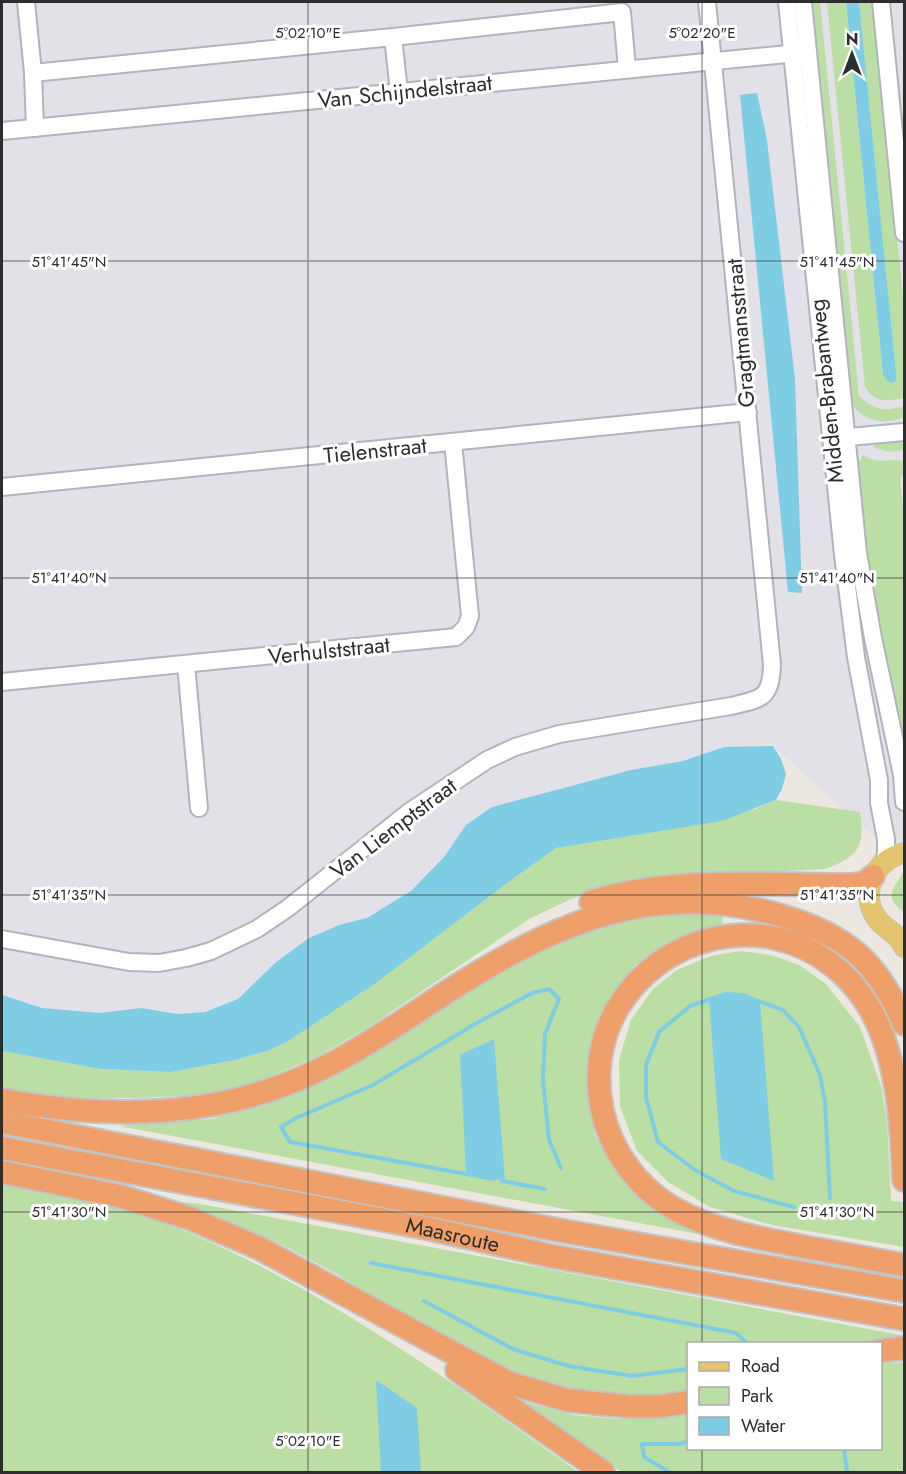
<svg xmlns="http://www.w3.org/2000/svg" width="906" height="1474" font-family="Jost,sans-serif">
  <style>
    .industrial { fill: #e2e1e7 }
    .green { fill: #badea3 }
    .water { fill: #7fcde4 }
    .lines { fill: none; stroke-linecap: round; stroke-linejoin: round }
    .stream { stroke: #7fcde4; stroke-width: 4 }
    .minor-casing { stroke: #b1b4bc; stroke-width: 20 }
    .major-casing { stroke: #c4c4c4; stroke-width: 22 }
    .highway-casing { stroke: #c4c4c4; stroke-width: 26 }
    .minor { stroke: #fff; stroke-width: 16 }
    .major { stroke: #e4c46f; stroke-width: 20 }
    .highway { stroke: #ef9f6a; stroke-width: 22 }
    .ticks { fill: none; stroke: #2d2d2d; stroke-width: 1.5; stroke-opacity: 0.45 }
    .labels { text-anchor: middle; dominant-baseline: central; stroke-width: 6; stroke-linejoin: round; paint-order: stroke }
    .street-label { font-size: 22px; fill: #2d2d2d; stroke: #fff }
    .ticks-label { font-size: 15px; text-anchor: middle; fill: #2d2d2d; stroke: #fff; stroke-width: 6; stroke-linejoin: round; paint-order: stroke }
  </style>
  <rect width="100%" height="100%" fill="#ede7e1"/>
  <polygon class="industrial" points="2,2 904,2 904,864 773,746 724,747 683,761 631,770 492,807 466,825 444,857 411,891 367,918 339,925 275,963 238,999 205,1012 178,1014 141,1008 100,1013 42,1008 2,995"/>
  <g class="green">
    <path d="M807,2H820L859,396C874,410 885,412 904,406V417C882,426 863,421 849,401Z"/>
    <path d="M827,2H846L883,374L896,380L859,2H874L904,307V398C887,401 876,404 865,387Z"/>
    <polygon points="895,441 904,443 904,450 890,452 872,447 879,443"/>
    <path d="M863,455C879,466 889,457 904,462V473L900,479L904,515V745L897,716L889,672L865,555L855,470Z"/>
    <path d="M776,800L860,812C865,846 859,857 825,869L644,878L573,898L529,919L369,1027L316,1057L256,1082L198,1095L139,1098H81L29,1093L2,1088V1051L100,1069L171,1072L235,1060L267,1051L287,1042L376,983L506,884L556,848L753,810Z"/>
    <path d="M904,871V912C882,897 894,888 904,871Z"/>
    <polygon points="636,913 722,913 723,925 688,934 636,964 614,992 595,1028 588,1067 589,1104 595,1135 615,1167 651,1209 730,1240 119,1126 212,1119 276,1100 363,1060 511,964 556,938"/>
    <polygon points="740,951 771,955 799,965 825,983 860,1027 881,1086 887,1120 891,1201 904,1202 904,1247 772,1225 710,1207 668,1182 637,1151 620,1106 619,1060 631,1020 653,989 677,970 711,956"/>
    <path d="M2,1174C68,1193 137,1209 201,1238C337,1298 457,1386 578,1472H2Z"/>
    <polygon points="171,1201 200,1204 900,1335 902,1344 688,1344 688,1396 596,1397 502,1373 432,1335 337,1274 278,1243 247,1230"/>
    <polygon points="904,1362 904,1472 622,1472 517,1400 573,1415 620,1419 688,1415 688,1448 880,1448 881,1364"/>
  </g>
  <g class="water">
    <polygon points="846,2 859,2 896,374 896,380 892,383 887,381 883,374"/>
    <polygon points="757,93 767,140 795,379 802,593 788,592 740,95"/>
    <polygon points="773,746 781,759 786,774 782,789 776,800 722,821 556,848 506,884 376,983 287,1042 267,1051 235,1060 171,1072 100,1069 2,1051 2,995 42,1008 100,1013 141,1008 178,1014 205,1012 238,999 275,963 309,938 339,925 367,918 411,891 444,857 466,825 492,807 631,770 683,761 724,747"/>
    <polygon points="726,994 742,995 760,1001 774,1181 721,1159 709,999"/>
    <polygon points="494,1039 505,1181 466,1173 460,1055"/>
    <polygon points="376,1380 417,1408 421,1472 381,1472"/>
  </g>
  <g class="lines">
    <g class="stream">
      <polyline points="494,1179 290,1142 281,1127 296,1118 373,1085 475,1024 532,993 549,989 559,999 545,1034 543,1080 549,1140 561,1168"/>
      <polyline points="502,1181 545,1189"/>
      <polyline points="794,1207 734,1191 695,1170 658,1142 646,1097 646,1065 659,1032 690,1006 726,994 742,995 783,1010 799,1027 820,1075 825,1102 830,1198"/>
      <polyline points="371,1263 736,1333 748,1344"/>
      <polyline points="424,1301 513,1349 568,1366 632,1376 688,1369"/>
      <polyline points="844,1448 847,1472"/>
      <polyline points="669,1472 644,1457 642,1444 678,1444 688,1442"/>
    </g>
    <g class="minor-casing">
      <g id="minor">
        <polyline points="26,2 33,73 35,128"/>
        <polyline points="787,2 843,555 856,657 879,780 879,803 886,839 886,854 883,863"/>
        <polyline points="803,2 858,553 873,638 902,775 904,802"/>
        <polyline points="881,2 904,233"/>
        <polyline points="393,37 622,12 627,69"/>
        <polyline points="33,73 393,37 399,92"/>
        <polyline points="2,131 808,52"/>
        <polyline points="838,438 904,432"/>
        <polyline points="2,487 748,412"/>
        <polyline points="186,664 199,808"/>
        <polyline points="2,682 456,637 466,627 470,616 453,442"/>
        <path d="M2,939L129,962L159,963L186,958L211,951L257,929L288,908L409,812L487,760L515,747L559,734L731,706C761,699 771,699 772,665L707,2"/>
      </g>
    </g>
    <g class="major-casing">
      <path id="major" d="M904,853C874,859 858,895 878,920C887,931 899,934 904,947"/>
    </g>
    <g class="highway-casing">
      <g id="highway">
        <path d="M591,902C675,876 764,885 851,885L865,883L873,876"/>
        <path d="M2,1100C95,1117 194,1119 284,1085C345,1062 396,1025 450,990C555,923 655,878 782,916C846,935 878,962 904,1024"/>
        <polyline points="2,1122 558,1230 904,1291"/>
        <path id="s1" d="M2,1148L426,1228L551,1256L904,1319"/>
        <polyline points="2,1172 119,1196 189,1218 259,1248 509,1383 567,1400 594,1403 627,1406 662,1406 688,1402"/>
        <path d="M904,1180C902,1137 900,1093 888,1052C879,1019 860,986 832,965C762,910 661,934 617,1009C599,1040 595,1076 602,1110C611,1151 637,1187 673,1208C715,1232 764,1239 810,1248C842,1253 873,1260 904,1265"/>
        <polyline points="880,1351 904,1348"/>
        <polyline points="457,1370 603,1472"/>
      </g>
    </g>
    <use href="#minor" class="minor"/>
    <use href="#major" class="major"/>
    <use href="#highway" class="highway"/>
  </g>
  <path class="ticks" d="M308,2V1472M702,2V1344M2,261H904M2,578H904M2,895H904M2,1212H904M702,1448V1472"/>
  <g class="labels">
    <g class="street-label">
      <text transform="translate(405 91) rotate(-6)">Van Schijndelstraat</text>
      <text transform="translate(740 333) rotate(-95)">Gragtmansstraat</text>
      <text transform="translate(826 391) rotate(-96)">Midden-Brabantweg</text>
      <text transform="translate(375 450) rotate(-6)">Tielenstraat</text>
      <text transform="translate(329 650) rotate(-6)">Verhulststraat</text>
      <text transform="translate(393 828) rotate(-37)">Van Liemptstraat</text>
      <text stroke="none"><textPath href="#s1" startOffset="459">Maasroute</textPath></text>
    </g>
  </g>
  <g class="ticks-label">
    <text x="308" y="38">5°02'10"E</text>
    <text x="702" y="38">5°02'20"E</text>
    <text x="69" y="267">51°41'45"N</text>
    <text x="837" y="267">51°41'45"N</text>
    <text x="69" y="583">51°41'40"N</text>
    <text x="837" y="583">51°41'40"N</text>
    <text x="69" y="900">51°41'35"N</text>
    <text x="837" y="900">51°41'35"N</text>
    <text x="69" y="1217">51°41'30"N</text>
    <text x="837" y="1217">51°41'30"N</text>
    <text x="308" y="1446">5°02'10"E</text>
  </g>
  <rect width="906" height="1474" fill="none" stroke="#2d2d2d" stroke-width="6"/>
  <rect x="687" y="1342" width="195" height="108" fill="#ffffff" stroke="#ababab" stroke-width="1.5"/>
  <rect x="699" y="1362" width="30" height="9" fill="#e4c46f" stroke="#ababab" stroke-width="1.5"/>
  <text x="741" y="1372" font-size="18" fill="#2d2d2d">Road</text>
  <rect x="699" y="1387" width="30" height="18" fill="#badea3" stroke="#ababab" stroke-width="1.5"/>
  <text x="741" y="1402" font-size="18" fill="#2d2d2d">Park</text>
  <rect x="699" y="1417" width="30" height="18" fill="#7fcde4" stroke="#ababab" stroke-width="1.5"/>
  <text x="741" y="1432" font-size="18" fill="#2d2d2d">Water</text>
  <g transform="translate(852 54)" stroke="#ffffff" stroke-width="4.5" paint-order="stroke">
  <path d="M0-4.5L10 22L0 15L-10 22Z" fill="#2d2d2d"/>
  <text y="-9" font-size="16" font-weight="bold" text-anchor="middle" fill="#2d2d2d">N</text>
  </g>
</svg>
